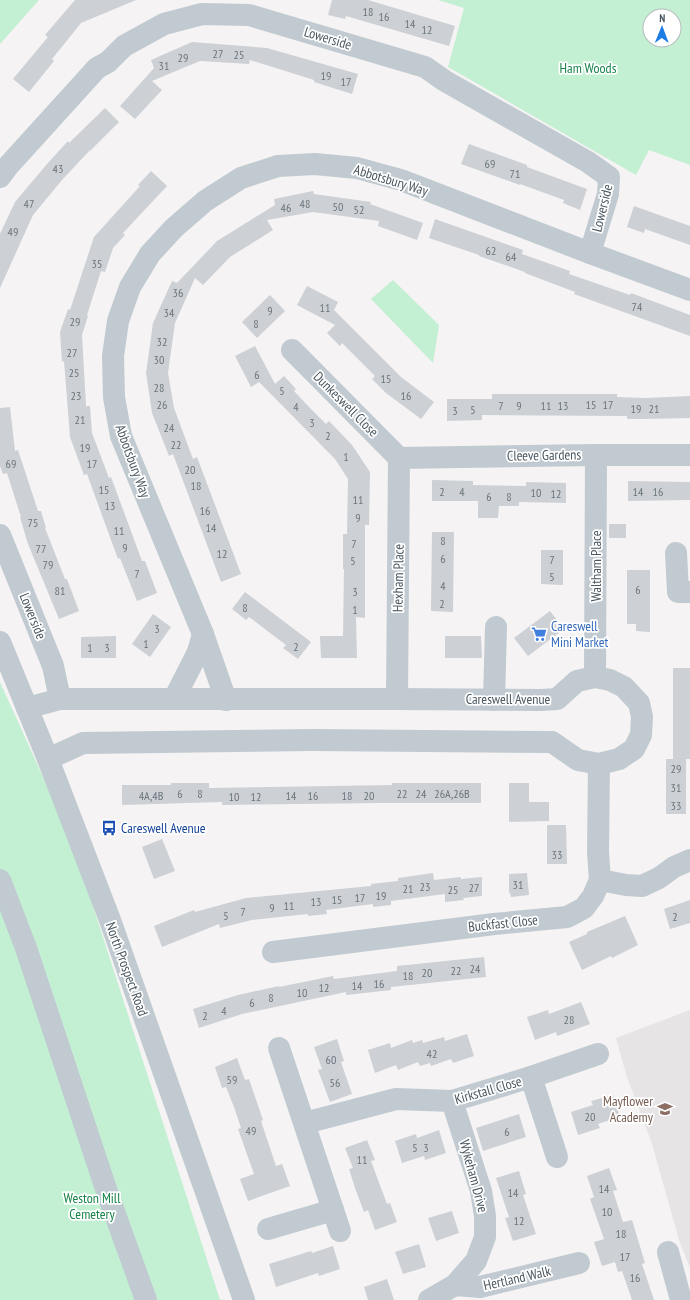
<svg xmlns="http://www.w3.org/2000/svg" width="690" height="1300" font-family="'PT Sans Narrow',sans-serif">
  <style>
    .education { fill: #e6e4e5 }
    .green { fill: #c3f0d3; fill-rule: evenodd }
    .building { fill: #cdd0d5 }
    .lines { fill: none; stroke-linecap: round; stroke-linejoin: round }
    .minor { stroke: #c1cad1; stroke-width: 22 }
    .labels { text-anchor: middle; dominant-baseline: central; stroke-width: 3.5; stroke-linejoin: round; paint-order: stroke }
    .number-label { font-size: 12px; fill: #6b757d }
    .street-label { font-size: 14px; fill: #4a5760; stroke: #fff }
    .park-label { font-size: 14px; fill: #19834a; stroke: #fff }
    .shop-label { font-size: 14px; fill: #366cbe; stroke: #fff; text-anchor: start }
    .transit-label { font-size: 14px; fill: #164399; stroke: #fff; text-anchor: start }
    .education-label { font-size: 14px; fill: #785e54; stroke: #fff; text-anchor: end }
  </style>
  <rect width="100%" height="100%" fill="#f5f3f3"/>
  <polygon class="education" points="690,1010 690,1268 679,1240 652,1144 626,1074 616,1038"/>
  <g class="green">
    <polygon points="0,0 39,0 0,44"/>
    <path d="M438,0H690V165L649,150L636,175L448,67L464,8ZM650,16H674V40H650Z"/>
    <polygon points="393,280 439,325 433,363 371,299"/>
    <polygon points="0,682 72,841 220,1300 0,1300"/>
  </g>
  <g class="building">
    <polygon points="75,0 136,0 81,23 52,59 54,61 29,92 13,79 48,37 45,35"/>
    <polygon points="332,0 368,0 455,26 449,46 346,16 345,19 328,15"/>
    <polygon points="192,42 267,48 358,74 352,94 314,82 314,80 250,60 249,64 200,61 152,81 162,90 135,119 120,106 154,68 151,60"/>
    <polygon points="105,108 119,122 90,151 90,150 62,180 33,215 0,288 0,234 15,202 47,164 68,141 69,143"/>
    <polygon points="469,144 527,165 527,167 587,189 580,210 563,203 564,200 520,184 520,185 461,164"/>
    <polygon points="151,171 167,186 123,233 125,235 113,248 105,272 101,271 87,315 88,316 82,335 86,406 90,406 92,433 109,478 111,477 142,561 145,561 157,593 137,601 120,558 118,559 87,474 84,475 70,437 64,361 62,362 60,332 68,309 70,310 94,237 140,186 138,185"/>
    <polygon points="313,191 314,194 371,202 370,204 423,223 417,240 378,226 379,221 313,212 267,220 273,230 230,257 203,285 195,278 175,323 168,373 174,408 193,459 197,457 241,574 221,582 173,454 169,456 152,413 146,373 153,323 172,281 177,283 217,241 275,205 274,199"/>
    <polygon points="634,206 690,226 690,245 645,229 644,233 627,227"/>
    <polygon points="435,219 523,250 522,254 570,271 569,274 630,295 631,293 647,299 690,315 690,336 574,294 575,292 525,273 525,272 479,256 479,255 429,238"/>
    <polygon points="307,286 338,302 334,310 401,377 434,402 421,419 386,393 372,379 375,376 342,343 340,346 327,333 335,325 297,305"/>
    <polygon points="270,295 285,311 257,338 242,322"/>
    <polygon points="255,346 275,384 284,376 296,389 294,391 310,408 326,424 329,421 352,445 370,472 369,525 365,525 365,618 356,617 357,658 321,658 320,636 343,636 344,569 343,569 343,534 347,534 348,479 335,459 259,382 251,387 235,356"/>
    <polygon points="492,394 617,394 617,397 645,398 690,396 690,418 645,419 627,419 627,416 482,415 482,420 447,421 447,399 492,399"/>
    <polygon points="10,407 15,451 18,450 38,511 41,511 46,528 45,528 65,579 67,579 79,611 59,619 28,544 20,517 21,517 7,473 3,474 0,466 0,408"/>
    <polygon points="432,480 473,481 473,485 526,486 526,482 566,483 566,503 519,502 519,506 499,506 498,518 478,518 478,501 432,501"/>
    <polygon points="628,481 690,482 690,500 628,501"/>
    <rect x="609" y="524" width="17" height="14"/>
    <polygon points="432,532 454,532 453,612 431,611"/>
    <polygon points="541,550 563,550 563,585 541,584"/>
    <polygon points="627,570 650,570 650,632 636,631 636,624 627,624"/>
    <polygon points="245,592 311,642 298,659 283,648 286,645 249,617 246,620 232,609"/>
    <polygon points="550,611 564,629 528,656 514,638"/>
    <polygon points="153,614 171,627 150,657 132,644"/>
    <polygon points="116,636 116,658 81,658 81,637"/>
    <polygon points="445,636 481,636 482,658 445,658"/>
    <rect x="673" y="668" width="17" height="91"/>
    <rect x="666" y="759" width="20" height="55"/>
    <polygon points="171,783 209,783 209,788 392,785 392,783 481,783 481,803 381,803 222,805 222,802 122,805 122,785 171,785"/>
    <polygon points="509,783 529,783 529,802 549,802 549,821 509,822"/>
    <polygon points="547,825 566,825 567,864 547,864"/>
    <polygon points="162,839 175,871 154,879 142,847"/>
    <polygon points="433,873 434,880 461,877 461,879 482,877 482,896 463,898 464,900 445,902 445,894 391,901 391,905 373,907 373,904 326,910 327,914 308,916 308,914 252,920 220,928 219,924 162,947 154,926 194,910 195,912 246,898 371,886 371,884 398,881 398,878"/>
    <polygon points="527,873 529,895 511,897 510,893 509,893 509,874"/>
    <polygon points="690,900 690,923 670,929 664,909"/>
    <polygon points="625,916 638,945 612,958 611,956 582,970 569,942 587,934 587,932"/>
    <polygon points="484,957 486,977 391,987 391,990 346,995 346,992 242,1014 199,1028 193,1009 238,995 279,986 279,987 333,976 334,979 397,971 397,966"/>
    <polygon points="581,1002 590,1024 557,1036 556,1032 535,1040 527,1017 548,1010 549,1014"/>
    <polygon points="467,1034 474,1056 453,1063 451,1059 431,1066 430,1063 420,1066 418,1062 398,1070 396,1065 375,1073 368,1050 390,1043 391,1048 412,1040 413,1043 422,1040 423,1043 444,1037 445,1041"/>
    <polygon points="337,1039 344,1061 341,1062 352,1094 330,1102 318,1070 322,1069 314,1047"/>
    <polygon points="237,1058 245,1080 249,1079 263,1120 261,1121 276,1166 282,1164 290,1186 248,1201 240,1179 254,1174 238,1129 241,1128 234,1107 226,1087 222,1088 215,1067"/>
    <polygon points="613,1095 620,1117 598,1124 600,1128 578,1135 571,1112 593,1105 591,1101"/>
    <polygon points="519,1114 526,1137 483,1151 476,1128"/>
    <polygon points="439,1130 446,1153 425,1160 424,1156 402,1163 395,1141 416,1134 417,1138"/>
    <polygon points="367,1140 375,1160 371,1161 387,1204 390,1203 397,1222 375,1230 368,1210 364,1212 356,1191 349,1169 353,1168 345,1148"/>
    <polygon points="609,1168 617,1190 613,1191 623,1222 632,1220 645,1263 642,1264 654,1300 632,1300 622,1271 618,1272 615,1262 602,1266 594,1242 604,1239 590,1199 594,1197 587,1176"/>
    <polygon points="519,1171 526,1194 523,1195 536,1234 513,1241 505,1218 509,1217 496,1178"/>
    <polygon points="452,1211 459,1233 436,1241 428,1218"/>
    <polygon points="419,1244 426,1267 403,1274 395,1252"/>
    <polygon points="333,1246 340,1269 319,1276 318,1273 276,1287 269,1264 311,1251 312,1253"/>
    <polygon points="387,1279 394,1300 368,1300 364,1287"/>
  </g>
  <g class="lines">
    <g class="minor">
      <polyline points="0,177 9,165 97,68 108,62 124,46 164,24 202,14 249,15 425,67 445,81 588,162 609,177 608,194 590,253"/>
      <polyline points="292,350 399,458"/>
      <polyline points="399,458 596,455 690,455"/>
      <polyline points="0,535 53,666 60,699"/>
      <polyline points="676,553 678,592 690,592"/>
      <polyline points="0,642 48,759 110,920 244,1300"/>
      <polyline points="595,677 596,455"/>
      <polyline points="174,699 198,652 203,634"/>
      <polyline points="397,699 399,458"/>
      <polyline points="226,700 203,634 121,436 114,397 113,356 118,321 130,287 150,254 174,228 205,201 241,178 278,166 315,164 357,168 401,180 590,253 690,290"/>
      <polyline points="494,700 496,627"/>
      <polyline points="27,708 60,699 397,699 541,700 557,699 577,681 595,677 610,680 624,687 639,703 642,717 641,735 634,749 619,759 599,764 578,760 552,742 312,740 83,743 48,759"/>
      <polyline points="0,880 26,948 107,1192 146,1300"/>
      <polyline points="600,880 626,885 642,886 659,878 674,867 690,860"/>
      <polyline points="273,952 494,924 567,917 584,908 593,896 600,880 598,852 599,764"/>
      <polyline points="531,1077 557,1157"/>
      <polyline points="305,1123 396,1099 452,1101 531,1077 598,1054"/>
      <polyline points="333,1210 340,1231"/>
      <polyline points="268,1229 333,1210 279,1048"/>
      <polyline points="668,1252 681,1300"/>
      <polyline points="455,1285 480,1287 579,1263"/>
      <polyline points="429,1300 455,1285 476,1261 485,1237 485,1216 481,1191 452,1101"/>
    </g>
  </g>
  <defs>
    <g id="supermarket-bare" transform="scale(1.2)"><path d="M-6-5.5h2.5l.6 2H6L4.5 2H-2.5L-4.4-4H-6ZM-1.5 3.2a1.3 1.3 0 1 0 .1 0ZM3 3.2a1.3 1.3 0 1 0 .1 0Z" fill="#3f7fe0" stroke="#fff" stroke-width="2.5" paint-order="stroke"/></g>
    <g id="bus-bare" transform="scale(1.2)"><path d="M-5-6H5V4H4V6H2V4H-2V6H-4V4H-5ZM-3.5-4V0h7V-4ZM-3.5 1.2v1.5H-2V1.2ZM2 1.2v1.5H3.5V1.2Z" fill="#1a4fb4" stroke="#fff" stroke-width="2.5" paint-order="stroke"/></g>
    <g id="school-bare" transform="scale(1.2)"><path d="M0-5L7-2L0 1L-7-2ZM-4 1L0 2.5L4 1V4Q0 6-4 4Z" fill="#8d6e63" stroke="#fff" stroke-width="2.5" paint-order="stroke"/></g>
  </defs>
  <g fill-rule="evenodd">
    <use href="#supermarket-bare" x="539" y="634"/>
    <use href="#bus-bare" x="109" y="828"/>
    <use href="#school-bare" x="665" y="1109"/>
  </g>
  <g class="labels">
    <g class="number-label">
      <text x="368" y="11">18</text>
      <text x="384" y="16">16</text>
      <text x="410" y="23">14</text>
      <text x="427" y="29">12</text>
      <text x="218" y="53">27</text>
      <text x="239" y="54">25</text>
      <text x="183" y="57">29</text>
      <text x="164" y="65">31</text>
      <text x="326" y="75">19</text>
      <text x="346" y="81">17</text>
      <text x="490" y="163">69</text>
      <text x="58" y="168">43</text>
      <text x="515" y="173">71</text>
      <text x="29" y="203">47</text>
      <text x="305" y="203">48</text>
      <text x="338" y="206">50</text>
      <text x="286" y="207">46</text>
      <text x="359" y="209">52</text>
      <text x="13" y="231">49</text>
      <text x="491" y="250">62</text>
      <text x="511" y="256">64</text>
      <text x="97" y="263">35</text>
      <text x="178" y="292">36</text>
      <text x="637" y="306">74</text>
      <text x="325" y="307">11</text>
      <text x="270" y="310">9</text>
      <text x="169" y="312">34</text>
      <text x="75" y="321">29</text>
      <text x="256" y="323">8</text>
      <text x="162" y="341">32</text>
      <text x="72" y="352">27</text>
      <text x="159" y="359">30</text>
      <text x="74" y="372">25</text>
      <text x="257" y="374">6</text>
      <text x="386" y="378">15</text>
      <text x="159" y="387">28</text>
      <text x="282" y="390">5</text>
      <text x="76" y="395">23</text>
      <text x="406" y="395">16</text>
      <text x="162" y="404">26</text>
      <text x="591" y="404">15</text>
      <text x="608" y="404">17</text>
      <text x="501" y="405">7</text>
      <text x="519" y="405">9</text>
      <text x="546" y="405">11</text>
      <text x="563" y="405">13</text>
      <text x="296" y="406">4</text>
      <text x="636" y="408">19</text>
      <text x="654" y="408">21</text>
      <text x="473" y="409">5</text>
      <text x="455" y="410">3</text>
      <text x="80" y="419">21</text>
      <text x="312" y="422">3</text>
      <text x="169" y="427">24</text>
      <text x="328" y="435">2</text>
      <text x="176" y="444">22</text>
      <text x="85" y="447">19</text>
      <text x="346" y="456">1</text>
      <text x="11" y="463">69</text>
      <text x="92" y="463">17</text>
      <text x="190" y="469">20</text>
      <text x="196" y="485">18</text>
      <text x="104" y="489">15</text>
      <text x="442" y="491">2</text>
      <text x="462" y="491">4</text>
      <text x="638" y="491">14</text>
      <text x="658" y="491">16</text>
      <text x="536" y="492">10</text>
      <text x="556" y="493">12</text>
      <text x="489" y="496">6</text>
      <text x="509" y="496">8</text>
      <text x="358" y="499">11</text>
      <text x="110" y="505">13</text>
      <text x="205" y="510">16</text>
      <text x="358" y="517">9</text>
      <text x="33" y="522">75</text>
      <text x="211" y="527">14</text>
      <text x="119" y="530">11</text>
      <text x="443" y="540">8</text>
      <text x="354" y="543">7</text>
      <text x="125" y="547">9</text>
      <text x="41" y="548">77</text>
      <text x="222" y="553">12</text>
      <text x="443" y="558">6</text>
      <text x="552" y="559">7</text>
      <text x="353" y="560">5</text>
      <text x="48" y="564">79</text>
      <text x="137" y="573">7</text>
      <text x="552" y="576">5</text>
      <text x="443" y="585">4</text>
      <text x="638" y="589">6</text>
      <text x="60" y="590">81</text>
      <text x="355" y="591">3</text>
      <text x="442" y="603">2</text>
      <text x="245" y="607">8</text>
      <text x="355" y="609">1</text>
      <text x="157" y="628">3</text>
      <text x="146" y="643">1</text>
      <text x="296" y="646">2</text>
      <text x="90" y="647">1</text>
      <text x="107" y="647">3</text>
      <text x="676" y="768">29</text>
      <text x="676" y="787">31</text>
      <text x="180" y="793">6</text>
      <text x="200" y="793">8</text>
      <text x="402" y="793">22</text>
      <text x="421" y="793">24</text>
      <text x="452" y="793">26A,26B</text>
      <text x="151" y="795">4A,4B</text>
      <text x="291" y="795">14</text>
      <text x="313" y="795">16</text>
      <text x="347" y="795">18</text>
      <text x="369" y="795">20</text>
      <text x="234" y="796">10</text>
      <text x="256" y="796">12</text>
      <text x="676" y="805">33</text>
      <text x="557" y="854">33</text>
      <text x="518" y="884">31</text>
      <text x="425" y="886">23</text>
      <text x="474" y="887">27</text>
      <text x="408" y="888">21</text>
      <text x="453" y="889">25</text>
      <text x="381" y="895">19</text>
      <text x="360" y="897">17</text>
      <text x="337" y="899">15</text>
      <text x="316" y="901">13</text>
      <text x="289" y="905">11</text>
      <text x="272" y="907">9</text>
      <text x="243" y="911">7</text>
      <text x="226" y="915">5</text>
      <text x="675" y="916">2</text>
      <text x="475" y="968">24</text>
      <text x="456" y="970">22</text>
      <text x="427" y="972">20</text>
      <text x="408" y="975">18</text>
      <text x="379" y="983">16</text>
      <text x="357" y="985">14</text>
      <text x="324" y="987">12</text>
      <text x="302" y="992">10</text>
      <text x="271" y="997">8</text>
      <text x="252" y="1002">6</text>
      <text x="224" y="1010">4</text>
      <text x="205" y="1015">2</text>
      <text x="569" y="1019">28</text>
      <text x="432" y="1053">42</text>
      <text x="331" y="1059">60</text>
      <text x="232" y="1079">59</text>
      <text x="335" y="1082">56</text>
      <text x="590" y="1116">20</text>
      <text x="251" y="1130">49</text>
      <text x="507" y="1131">6</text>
      <text x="415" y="1147">5</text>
      <text x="426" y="1147">3</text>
      <text x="362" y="1159">11</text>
      <text x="604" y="1188">14</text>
      <text x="513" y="1192">14</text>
      <text x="607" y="1211">10</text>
      <text x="519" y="1220">12</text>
      <text x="621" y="1233">18</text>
      <text x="625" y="1256">17</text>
      <text x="635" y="1277">16</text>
    </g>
    <g class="street-label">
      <text transform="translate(328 38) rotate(17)">Lowerside</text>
      <text transform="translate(391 180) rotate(17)">Abbotsbury Way</text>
      <text transform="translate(602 208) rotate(-76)">Lowerside</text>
      <text transform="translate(346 404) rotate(45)">Dunkeswell Close</text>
      <text transform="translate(544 455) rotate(-1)">Cleeve Gardens</text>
      <text transform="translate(133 461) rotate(70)">Abbotsbury Way</text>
      <text transform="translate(596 566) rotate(-90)">Waltham Place</text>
      <text transform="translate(398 578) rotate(-89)">Hexham Place</text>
      <text transform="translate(33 616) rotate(68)">Lowerside</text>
      <text x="508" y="699">Careswell Avenue</text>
      <text transform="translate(503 923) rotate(-6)">Buckfast Close</text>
      <text transform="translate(127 969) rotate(70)">North Prospect Road</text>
      <text transform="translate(488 1090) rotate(-16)">Kirkstall Close</text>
      <text transform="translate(474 1176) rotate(75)">Wykeham Drive</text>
      <text transform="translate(517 1278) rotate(-13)">Hertland Walk</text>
    </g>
    <g class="park-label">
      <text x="588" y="68">Ham Woods</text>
      <text x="92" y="1198">Weston Mill<tspan x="92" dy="16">Cemetery</tspan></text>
    </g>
    <g class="shop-label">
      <text x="551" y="626">Careswell<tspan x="551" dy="16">Mini Market</tspan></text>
    </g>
    <g class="transit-label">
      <text x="121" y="828">Careswell Avenue</text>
    </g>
    <g class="education-label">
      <text x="653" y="1101">Mayflower<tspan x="653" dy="16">Academy</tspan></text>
    </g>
  </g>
  <g transform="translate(662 28) rotate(1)"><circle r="19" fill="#ffffff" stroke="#b7bcbf"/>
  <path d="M0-3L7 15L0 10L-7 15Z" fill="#1d7ce4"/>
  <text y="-6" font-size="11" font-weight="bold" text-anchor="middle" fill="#4a5760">N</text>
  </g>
</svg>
